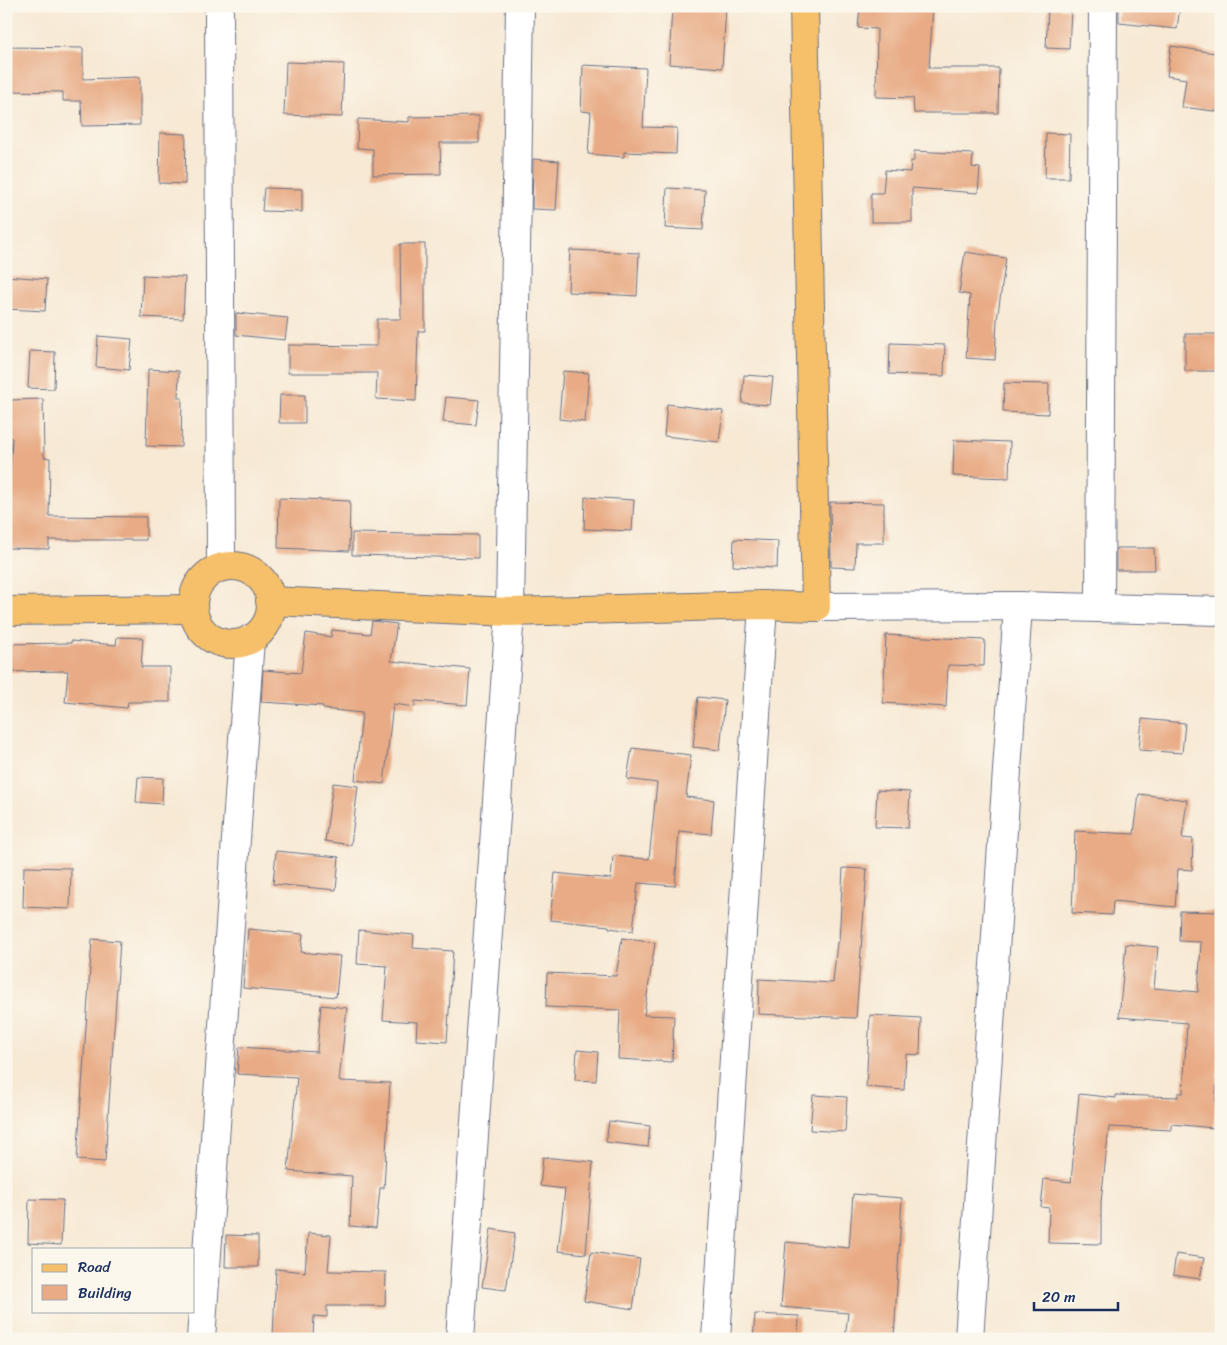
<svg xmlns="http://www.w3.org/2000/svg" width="1227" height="1345" font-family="Sriracha,sans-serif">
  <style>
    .building { fill: #e8ab85 }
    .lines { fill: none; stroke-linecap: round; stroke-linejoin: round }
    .minor-casing { stroke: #687087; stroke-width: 30 }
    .major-casing { stroke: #687087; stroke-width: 30 }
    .minor { stroke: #fff; stroke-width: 28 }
    .major { stroke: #f6c06b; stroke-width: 28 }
  </style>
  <rect width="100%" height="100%" fill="#fbf7ec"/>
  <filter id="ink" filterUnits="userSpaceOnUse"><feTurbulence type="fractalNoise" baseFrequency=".02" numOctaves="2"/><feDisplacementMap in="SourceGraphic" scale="10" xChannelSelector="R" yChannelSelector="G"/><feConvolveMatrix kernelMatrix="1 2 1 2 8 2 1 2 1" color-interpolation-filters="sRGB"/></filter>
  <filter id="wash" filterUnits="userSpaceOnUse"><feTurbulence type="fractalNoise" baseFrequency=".0096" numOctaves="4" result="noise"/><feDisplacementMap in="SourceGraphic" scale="20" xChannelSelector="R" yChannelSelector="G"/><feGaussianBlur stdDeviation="1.12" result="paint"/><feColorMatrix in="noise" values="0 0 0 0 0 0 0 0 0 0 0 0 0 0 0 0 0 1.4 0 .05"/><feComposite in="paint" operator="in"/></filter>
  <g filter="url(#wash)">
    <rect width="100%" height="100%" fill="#f7e9d4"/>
    <g id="blocks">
      <g class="building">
        <polygon points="672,6 726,8 722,68 669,64"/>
        <polygon points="860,6 933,6 929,68 999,68 998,113 914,113 913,98 876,97 877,29 858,28"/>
        <polygon points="1119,6 1180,6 1177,29 1119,23"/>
        <polygon points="1048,8 1071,9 1069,49 1046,48"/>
        <polygon points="1171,46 1221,54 1221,112 1182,107 1186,79 1167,76"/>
        <polygon points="6,47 83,48 83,79 140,77 140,125 82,126 81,101 63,101 63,92 6,91"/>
        <polygon points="286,62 344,64 342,117 284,115"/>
        <polygon points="583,65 646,68 643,127 677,128 676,154 624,152 624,157 588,154 591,112 581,111"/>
        <polygon points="479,116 479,143 440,143 441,174 373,175 373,149 357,148 358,119 409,122 409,117"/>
        <polygon points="160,133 186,134 185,184 159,183"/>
        <polygon points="1046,133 1070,134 1069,178 1045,178"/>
        <polygon points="914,151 973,154 972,167 980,168 978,193 912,188 912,222 871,222 871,193 883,193 885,170 910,172 911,161 914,161"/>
        <polygon points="533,159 559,161 556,210 532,209"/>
        <polygon points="264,188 302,189 302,212 262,211"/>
        <polygon points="667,188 705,190 703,230 665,228"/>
        <polygon points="400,244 425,244 425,331 418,331 416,401 376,399 377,373 288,373 288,345 377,346 377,319 401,319"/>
        <polygon points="570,250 639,253 637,296 568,292"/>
        <polygon points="965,252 1006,258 997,320 995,360 966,358 970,295 959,293"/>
        <polygon points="143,275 185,277 183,319 141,317"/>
        <polygon points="6,276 47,279 45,311 6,309"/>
        <polygon points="236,313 288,318 285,340 236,335"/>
        <rect x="1185" y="334" width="36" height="37"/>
        <polygon points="98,336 132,339 129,370 96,367"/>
        <polygon points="890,343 945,345 944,376 889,374"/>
        <polygon points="30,351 55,352 54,389 28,388"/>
        <polygon points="148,369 179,371 178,398 182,398 181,447 146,446"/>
        <polygon points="563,371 589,373 585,422 559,419"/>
        <polygon points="744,375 773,377 770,405 742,403"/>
        <polygon points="1004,383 1049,384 1048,414 1003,412"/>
        <polygon points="280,395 305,395 305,423 279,423"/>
        <polygon points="446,397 479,400 476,425 443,422"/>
        <polygon points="43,399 44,457 50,458 49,516 146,517 146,540 49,540 49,549 6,548 12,438 9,438 9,400"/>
        <polygon points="667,404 723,411 719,442 664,436"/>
        <polygon points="954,440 1010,442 1009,478 953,476"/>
        <polygon points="585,497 634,500 632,531 584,529"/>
        <polygon points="279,498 350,501 349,551 278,548"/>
        <polygon points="830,502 884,503 884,543 856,543 855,568 831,567"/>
        <polygon points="352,533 478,535 478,558 352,555"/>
        <polygon points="734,539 778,541 777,568 733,566"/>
        <polygon points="1116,548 1154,548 1155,570 1116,570"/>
        <polygon points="372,621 397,624 391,661 470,669 467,705 415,701 415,707 393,704 384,784 355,780 362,713 323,709 323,706 261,702 263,670 301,673 306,633 331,637 332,630 370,634"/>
        <polygon points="886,635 985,640 984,666 948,665 946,707 883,703"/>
        <polygon points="117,637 143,638 141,667 170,667 170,702 128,702 127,708 65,702 68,671 6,672 6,644 71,643 71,641 116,645"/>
        <polygon points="698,697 725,700 720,750 693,747"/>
        <polygon points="1142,719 1185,723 1182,753 1139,750"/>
        <polygon points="632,748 691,755 686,797 714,800 711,834 679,831 675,886 638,883 633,931 609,928 609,926 550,920 555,873 611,879 613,856 649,859 657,783 627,779"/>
        <polygon points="138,777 163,778 162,804 136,802"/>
        <polygon points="333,783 358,786 351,845 325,841"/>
        <polygon points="877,790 910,792 908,828 875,827"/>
        <polygon points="1139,794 1187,800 1182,838 1193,839 1192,870 1178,869 1175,907 1113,901 1112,915 1072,913 1075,831 1134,834"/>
        <polygon points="276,851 339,857 336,890 273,884"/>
        <polygon points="24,867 71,868 70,909 23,907"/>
        <polygon points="843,868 867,869 856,1018 758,1014 759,979 833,983 837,942 839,942"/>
        <polygon points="1180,911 1221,912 1221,1014 1214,1128 1171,1124 1171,1130 1109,1127 1101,1202 1101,1244 1048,1243 1049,1208 1041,1207 1044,1179 1071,1182 1079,1094 1116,1098 1116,1095 1178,1097 1178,1093 1183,1093 1187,1023 1119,1017 1126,944 1158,947 1154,988 1198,992 1201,942 1179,941"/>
        <polygon points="248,929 303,934 301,952 340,956 336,997 243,988"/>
        <polygon points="359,930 414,935 413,948 453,951 447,1042 416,1040 417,1022 383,1020 387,966 357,964"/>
        <polygon points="622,938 655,943 644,1015 674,1016 672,1062 618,1059 620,1010 546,1007 547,973 616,976"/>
        <polygon points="92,939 120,941 105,1162 77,1160"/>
        <polygon points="321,1005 347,1008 339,1081 390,1083 384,1188 380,1188 376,1228 350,1226 352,1176 288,1171 297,1077 237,1074 239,1047 317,1052"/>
        <polygon points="870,1015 921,1018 920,1055 906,1054 904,1090 866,1087"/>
        <polygon points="577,1050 598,1052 596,1081 575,1080"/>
        <polygon points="813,1095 847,1097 845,1132 810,1130"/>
        <polygon points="609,1121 650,1126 648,1147 606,1142"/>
        <polygon points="543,1157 593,1162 586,1254 558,1251 565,1189 540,1186"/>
        <polygon points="853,1194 902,1198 894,1339 845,1339 848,1313 781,1307 786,1242 849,1248"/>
        <polygon points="29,1199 63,1200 61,1245 28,1243"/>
        <polygon points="491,1229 515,1233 506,1290 482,1287"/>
        <polygon points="308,1233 331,1235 328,1271 386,1272 385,1306 327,1306 327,1317 314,1316 313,1338 273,1336 276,1269 305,1272"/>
        <polygon points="226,1235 258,1236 258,1267 225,1267"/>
        <polygon points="591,1252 640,1259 633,1309 584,1301"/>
        <polygon points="1176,1254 1204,1258 1200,1279 1173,1275"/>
        <polygon points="755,1314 799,1316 798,1339 753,1339"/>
      </g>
    </g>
  </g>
  <g filter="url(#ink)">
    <use href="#blocks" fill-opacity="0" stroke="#687087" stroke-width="1"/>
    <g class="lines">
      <g class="minor-casing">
        <g id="minor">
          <polyline points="219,6 221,567"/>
          <polyline points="816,607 1018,606 1221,611"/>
          <polyline points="1100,608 1103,6"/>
          <polyline points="201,1339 250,639"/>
          <polyline points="460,1339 510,612 520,6"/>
          <polyline points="716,1339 763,605"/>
          <polyline points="969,1339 1018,606"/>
        </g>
      </g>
      <g class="major-casing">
        <g id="major">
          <circle cx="232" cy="605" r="39"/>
          <polyline points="270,601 510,612 763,605 816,607 804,6"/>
          <polyline points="6,611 193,609"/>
        </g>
      </g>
      <use href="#minor" class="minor"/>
      <use href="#major" class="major"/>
    </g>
  </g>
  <rect width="1227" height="1345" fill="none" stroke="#fbf7ec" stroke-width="25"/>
  <rect x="32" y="1248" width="162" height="65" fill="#fbf7ec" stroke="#a1a7b3"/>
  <rect x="42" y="1264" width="25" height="8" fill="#f6c06b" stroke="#a1a7b3"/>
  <text x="78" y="1272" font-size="15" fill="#1b2f5e">Road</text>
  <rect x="42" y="1285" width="25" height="15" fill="#e8ab85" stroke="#a1a7b3"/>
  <text x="78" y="1298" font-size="15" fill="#1b2f5e">Building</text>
  <path d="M1034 1302v8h84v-8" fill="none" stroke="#1b2f5e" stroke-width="2.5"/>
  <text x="1042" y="1302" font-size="15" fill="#1b2f5e" stroke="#fbf7ec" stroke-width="4" paint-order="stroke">20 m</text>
</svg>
